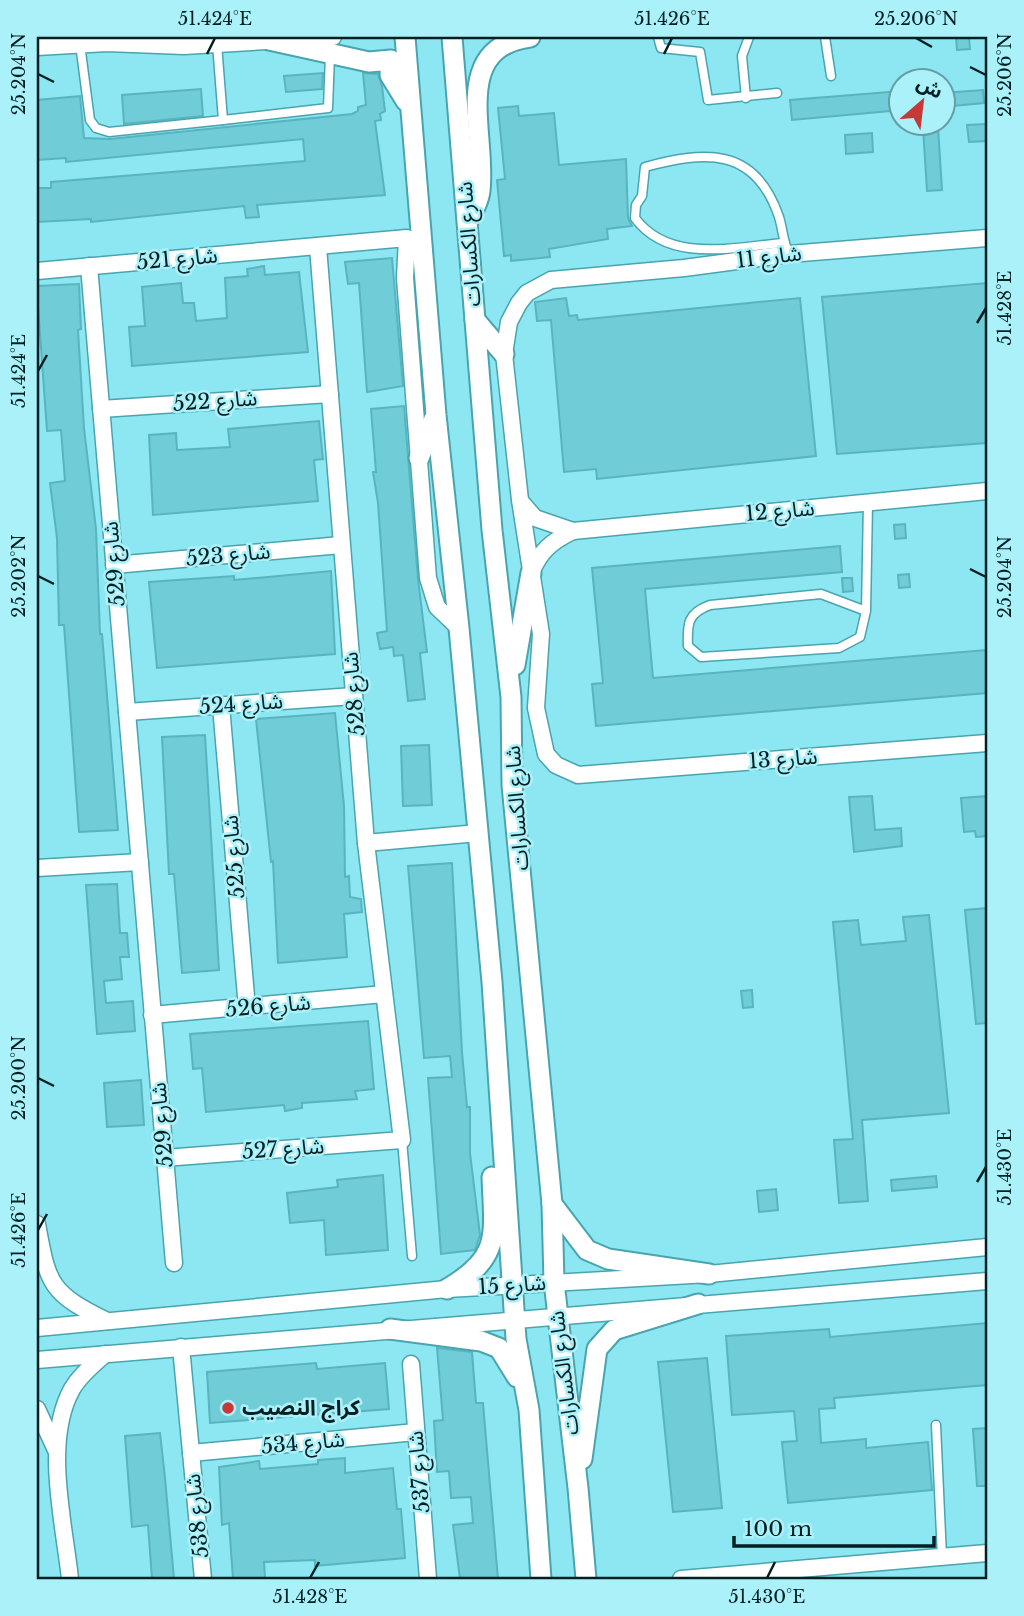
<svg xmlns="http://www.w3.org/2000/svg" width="1024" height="1616" font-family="'Libre Baskerville','Noto Sans Arabic',serif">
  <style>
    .building { fill: #70ccd6; stroke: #58b4be; stroke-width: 2 }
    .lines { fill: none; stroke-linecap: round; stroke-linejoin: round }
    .service-casing { stroke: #48a5af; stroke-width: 11 }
    .minor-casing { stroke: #48a5af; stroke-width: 19 }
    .tertiary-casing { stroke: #48a5af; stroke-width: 23 }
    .service { stroke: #fff; stroke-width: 8 }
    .minor { stroke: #fff; stroke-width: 16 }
    .tertiary { stroke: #fff; stroke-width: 19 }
    .ticks { fill: none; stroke: #021f22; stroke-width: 2.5 }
    .poi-dot { fill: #c73938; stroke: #abf1fa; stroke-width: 2.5 }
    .labels { text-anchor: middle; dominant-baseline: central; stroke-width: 5; stroke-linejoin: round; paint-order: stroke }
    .street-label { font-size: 21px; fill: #021f22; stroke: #abf1fa }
    .poi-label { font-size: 21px; font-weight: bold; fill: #021f22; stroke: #abf1fa; text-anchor: start }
    .neatline { fill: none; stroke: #021f22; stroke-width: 2.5 }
    .ticks-label { font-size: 18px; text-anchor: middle; fill: #021f22 }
  </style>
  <rect width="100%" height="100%" fill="#8ce7f2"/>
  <g class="building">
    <polygon points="956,37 969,37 970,49 957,50"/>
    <polygon points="323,73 322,89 286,92 284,76"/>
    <polygon points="363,73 378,74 382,86 385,111 380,114 381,120 375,121 385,195 257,205 259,217 246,218 244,206 91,222 91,219 37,222 37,188 51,188 51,182 305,161 303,139 66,162 66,158 37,160 37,100 80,96 84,138 110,139 352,114 358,111 358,107 366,105"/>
    <polygon points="201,89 203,116 124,124 122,95"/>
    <polygon points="983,90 984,103 943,107 943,93"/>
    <polygon points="901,91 901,110 792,120 790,100"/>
    <polygon points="518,106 519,116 554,113 559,165 626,159 628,218 632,226 607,229 608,239 549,249 550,257 511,261 511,255 504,256 497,180 505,179 498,108"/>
    <polygon points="986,124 987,141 969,142 967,125"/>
    <polygon points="938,127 942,190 927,191 923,128"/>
    <polygon points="872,133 873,152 846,154 845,135"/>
    <polygon points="392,258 403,386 367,392 359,283 348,284 345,262"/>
    <polygon points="264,266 265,275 299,272 308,352 132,366 129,327 145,326 142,287 181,283 183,303 194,303 196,321 227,318 225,278 248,276 247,269"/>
    <polygon points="987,283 987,443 837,454 822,297"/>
    <polygon points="79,284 81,329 78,330 84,428 96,529 100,634 102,634 118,830 79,832 64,625 59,625 57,538 50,483 65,481 61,430 47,431 37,292 37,286"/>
    <polygon points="566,298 569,316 577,315 578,320 800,298 816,456 597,479 596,469 564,472 551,320 537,321 535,302"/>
    <polygon points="404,406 418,579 427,652 420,653 425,699 408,701 403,655 394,656 393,647 380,649 377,633 387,631 378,503 373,472 376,472 371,409"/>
    <polygon points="319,421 323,459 314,460 318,501 153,515 149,435 176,433 177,450 230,447 228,429"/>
    <polygon points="905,524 906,538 895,539 894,525"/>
    <polygon points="840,546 842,572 645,589 653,678 986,650 987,693 596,726 592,684 603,683 592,568"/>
    <polygon points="331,571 335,654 157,668 149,582 234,576 234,580"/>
    <polygon points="909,574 910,587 899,588 898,575"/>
    <polygon points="842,578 852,578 853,591 843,592"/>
    <polygon points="335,713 344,806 345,877 349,876 350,897 361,899 362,912 344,914 347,957 278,963 273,861 271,862 256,719"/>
    <polygon points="205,735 219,970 182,973 174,874 169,874 162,737"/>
    <polygon points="429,745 432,805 403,806 401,746"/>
    <polygon points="872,796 875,830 901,828 902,846 854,852 849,797"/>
    <polygon points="987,796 987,836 976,837 975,831 964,832 961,798"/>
    <polygon points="452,863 462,1052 467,1107 470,1107 470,1153 480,1235 475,1250 441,1254 428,1078 452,1077 450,1056 424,1058 408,866"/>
    <polygon points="117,884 120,933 127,933 129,957 120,957 122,979 104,981 106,1003 133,1001 135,1031 97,1034 86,885"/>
    <polygon points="987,908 987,1023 976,1024 965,910"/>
    <polygon points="929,915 949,1113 862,1120 868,1201 839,1203 834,1140 853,1139 833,922 858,920 861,945 906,941 903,917"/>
    <polygon points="752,990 753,1007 743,1008 741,991"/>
    <polygon points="368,1021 374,1089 355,1091 357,1099 302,1103 302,1108 285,1111 284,1105 206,1112 202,1068 193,1069 190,1034"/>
    <polygon points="141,1080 144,1125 107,1127 104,1083"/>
    <polygon points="383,1175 388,1250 326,1255 324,1220 290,1223 287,1193 338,1187 337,1180"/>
    <polygon points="936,1176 937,1187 892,1191 891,1180"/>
    <polygon points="776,1189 778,1210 759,1212 757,1191"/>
    <polygon points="987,1323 987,1385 834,1398 835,1408 819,1409 821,1443 866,1439 866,1448 928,1442 932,1490 788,1503 782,1442 797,1441 794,1411 732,1415 726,1336 829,1329 830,1337"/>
    <polygon points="437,1348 472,1352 476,1403 483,1403 498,1579 460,1579 453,1525 473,1523 471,1497 451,1498 449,1471 437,1472 434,1421 443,1420"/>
    <polygon points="707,1358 722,1508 673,1512 658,1362"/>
    <polygon points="316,1363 317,1369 385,1363 389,1409 210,1423 207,1372"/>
    <polygon points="987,1428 987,1486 977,1486 973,1429"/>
    <polygon points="160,1433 165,1478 174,1579 152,1579 148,1525 132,1527 125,1436"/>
    <polygon points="345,1458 345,1473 393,1468 397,1509 401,1509 405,1558 315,1566 315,1560 264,1562 265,1578 233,1579 229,1523 222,1525 219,1467 259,1461 260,1469 318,1464 318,1460"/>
  </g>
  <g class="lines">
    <g class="service-casing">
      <g id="service">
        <polyline points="658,37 661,48 700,52 708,100 777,93"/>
        <polyline points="825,37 831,76"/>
        <polyline points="80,44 90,120 96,128 109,132 223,120 217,44"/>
        <polyline points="746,98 742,56 749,37"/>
        <polyline points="223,120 328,108 330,55"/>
        <path d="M784,243C734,247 669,264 635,218L636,205L642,196L645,167C705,151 755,146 779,217C783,230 783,242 789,254"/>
        <path d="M866,611L821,594L710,605C688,613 687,623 688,646L701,657L839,648L860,637L866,611L868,503"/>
        <polyline points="402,1140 412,1256"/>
        <polyline points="936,1425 942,1557"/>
      </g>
    </g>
    <g class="minor-casing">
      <g id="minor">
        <polyline points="37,47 107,43 184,46 333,37"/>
        <polyline points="987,238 789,254 684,268 551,280 527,293 519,303 509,322 504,354 520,500 541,634 536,708 546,754 556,765 578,775 987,743"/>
        <polyline points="89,266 174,1263"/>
        <polyline points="37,271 407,238 405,278 428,578 437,607 459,628"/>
        <polyline points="101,409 330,394"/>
        <polyline points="521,502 535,518 573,531 987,491"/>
        <polyline points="114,565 341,545"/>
        <path d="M531,573C540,551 552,541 573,531"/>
        <polyline points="221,706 247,1008"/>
        <polyline points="127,712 354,696"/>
        <polyline points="366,843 478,833"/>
        <polyline points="37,868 140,862"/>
        <polyline points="152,1015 384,994"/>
        <polyline points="164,1158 402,1140 366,843 318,247"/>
        <path d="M37,1224C48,1285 50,1293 107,1321"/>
        <polyline points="37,1328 447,1289 709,1274 987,1247"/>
        <polyline points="181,1347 203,1579"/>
        <polyline points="37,1360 987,1281"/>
        <polyline points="411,1364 428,1579"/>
        <polyline points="37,1409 56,1450"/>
        <polyline points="191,1453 416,1432"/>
        <path d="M70,1579C64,1522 43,1441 72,1389C80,1375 93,1365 105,1354"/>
        <polyline points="681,1579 987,1553"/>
      </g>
    </g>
    <g class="tertiary-casing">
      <g id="tertiary">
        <polyline points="405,37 436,415 459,628 492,982 516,1339 529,1410 541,1579"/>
        <polyline points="452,37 492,530 511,697 512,785 552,1204 554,1282 578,1488 586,1579"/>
        <polyline points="269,40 369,62 391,60 390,75 406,101"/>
        <path d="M468,221C473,211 479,202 480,191C487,135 449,48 530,37"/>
        <polyline points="475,320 504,354"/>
        <polyline points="419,458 434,419"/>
        <polyline points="515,665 531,573"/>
        <polyline points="552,1204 587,1250 608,1259 709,1274"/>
        <path d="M447,1289C502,1257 494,1235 492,1177"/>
        <polyline points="390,1329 481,1341 499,1348 517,1377"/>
        <polyline points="582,1459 597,1349 614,1330 698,1304"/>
      </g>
    </g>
    <use href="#service" class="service"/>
    <use href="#minor" class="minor"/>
    <use href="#tertiary" class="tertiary"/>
  </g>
  <path class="ticks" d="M916,38L932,47M207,54L215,38M664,54L672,38M970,67L986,75M38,74L54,82M977,323L986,308M38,371L47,355M970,569L986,577M38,576L54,584M38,1078L54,1086M977,1182L986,1167M38,1230L47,1214M310,1578L319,1562M767,1578L775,1562"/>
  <circle class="poi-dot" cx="228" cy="1408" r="7"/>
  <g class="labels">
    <g class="street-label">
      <text transform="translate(469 244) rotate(-94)">شارع الكسارات</text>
      <text transform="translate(769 257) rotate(-7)">شارع 11</text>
      <text transform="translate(177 259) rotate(-5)">شارع 521</text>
      <text transform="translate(215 401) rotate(-4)">شارع 522</text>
      <text transform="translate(780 511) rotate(-5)">شارع 12</text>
      <text transform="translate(228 555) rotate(-5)">شارع 523</text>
      <text transform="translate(114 564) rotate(-95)">شارع 529</text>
      <text transform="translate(354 694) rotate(-95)">شارع 528</text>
      <text transform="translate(241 704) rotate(-4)">شارع 524</text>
      <text transform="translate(783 759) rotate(-4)">شارع 13</text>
      <text transform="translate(517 808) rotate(-94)">شارع الكسارات</text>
      <text transform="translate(234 857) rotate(-95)">شارع 525</text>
      <text transform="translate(268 1006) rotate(-5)">شارع 526</text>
      <text transform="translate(162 1125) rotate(-95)">شارع 529</text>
      <text transform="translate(283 1149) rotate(-4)">شارع 527</text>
      <text transform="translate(512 1285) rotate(-4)">شارع 15</text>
      <text transform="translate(564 1373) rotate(-97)">شارع الكسارات</text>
      <text transform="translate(303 1443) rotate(-5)">شارع 534</text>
      <text transform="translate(419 1472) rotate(-95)">شارع 537</text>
      <text transform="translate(197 1516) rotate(-96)">شارع 538</text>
    </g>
    <g class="poi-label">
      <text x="242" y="1408">كراج النصيب</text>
    </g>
  </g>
  <rect width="1024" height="1616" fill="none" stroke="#abf1fa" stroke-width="77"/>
  <g transform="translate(922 102) rotate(28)"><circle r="33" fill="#abf1fa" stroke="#679da4" stroke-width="2"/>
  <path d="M0-5L12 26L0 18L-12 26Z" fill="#c73938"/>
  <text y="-10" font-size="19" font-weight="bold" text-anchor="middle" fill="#021f22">ش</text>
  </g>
  <path d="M734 1536v10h200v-10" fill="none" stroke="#021f22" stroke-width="3.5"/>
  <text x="744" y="1536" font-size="21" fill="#021f22" stroke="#abf1fa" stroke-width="5" paint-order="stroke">100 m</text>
  <rect x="38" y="38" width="948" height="1540" class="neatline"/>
  <g class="ticks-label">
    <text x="215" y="25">51.424°E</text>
    <text x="672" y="25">51.426°E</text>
    <text x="916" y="25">25.206°N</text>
    <text transform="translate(19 74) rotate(-90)" y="6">25.204°N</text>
    <text transform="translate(1005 75) rotate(-90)" y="6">25.206°N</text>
    <text transform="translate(1005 308) rotate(-90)" y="6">51.428°E</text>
    <text transform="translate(19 371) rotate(-90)" y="6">51.424°E</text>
    <text transform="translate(19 576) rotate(-90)" y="6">25.202°N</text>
    <text transform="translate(1005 577) rotate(-90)" y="6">25.204°N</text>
    <text transform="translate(19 1078) rotate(-90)" y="6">25.200°N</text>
    <text transform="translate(1005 1167) rotate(-90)" y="6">51.430°E</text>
    <text transform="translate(19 1230) rotate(-90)" y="6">51.426°E</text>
    <text x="310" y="1603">51.428°E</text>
    <text x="767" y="1603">51.430°E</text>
  </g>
</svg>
